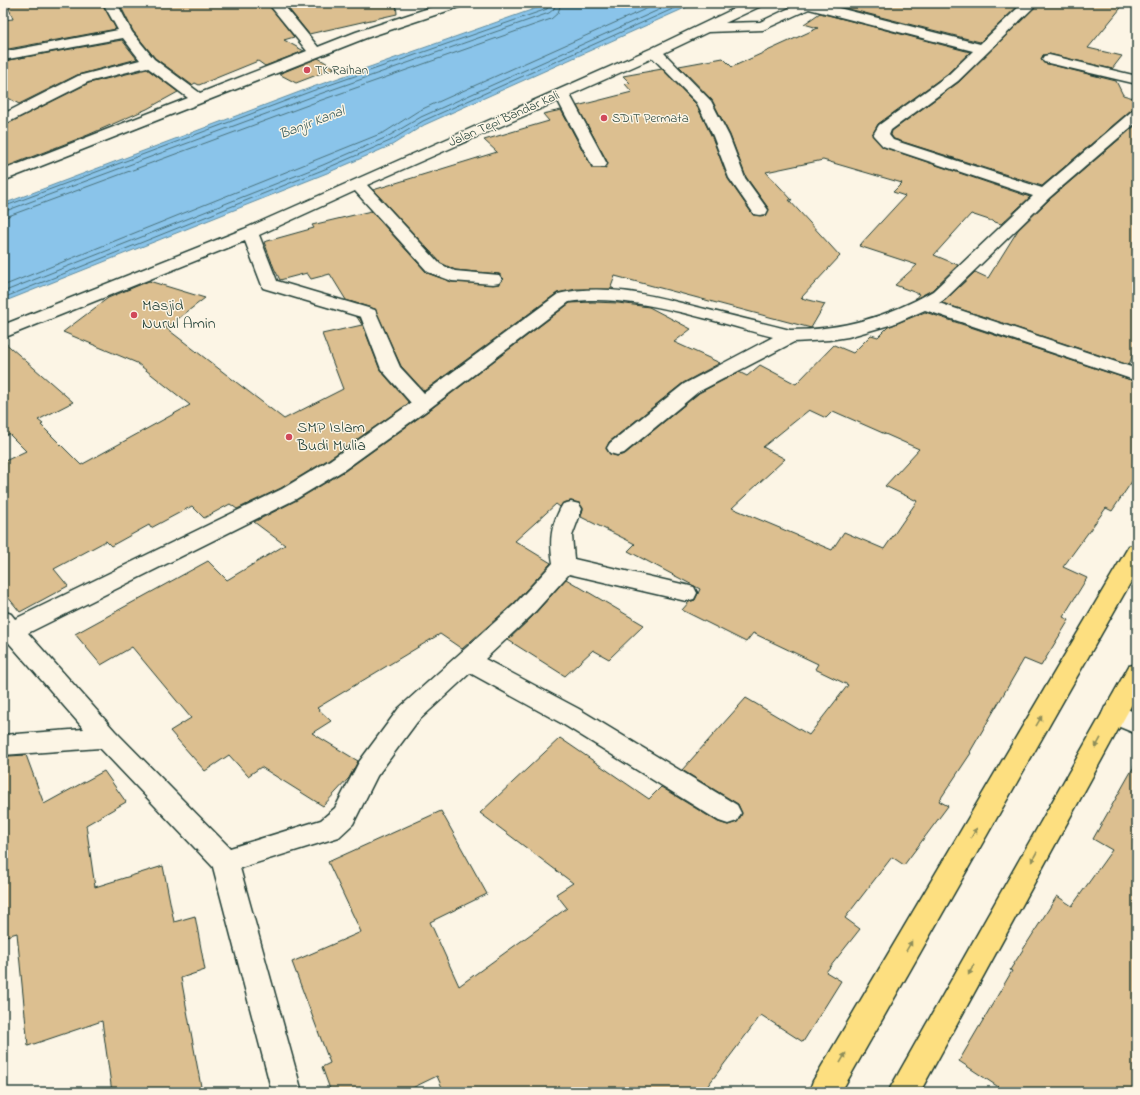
<svg xmlns="http://www.w3.org/2000/svg" width="1140" height="1095" font-family="'Indie Flower',sans-serif">
  <style>
    .water { fill: #8ac4ea; stroke: #5f8ea1 }
    .lines { fill: none; stroke-linecap: round; stroke-linejoin: round }
    .shore { stroke: #4a737d; stroke-width: 1 }
    .building { fill: #dcbf90; stroke: #1f3d34; fill-rule: evenodd }
    .minor-casing { stroke: #1f3d34; stroke-width: 3 }
    .major-casing { stroke: #1f3d34; stroke-width: 3 }
    .minor { fill: #fcf5e5; fill-rule: evenodd }
    .major { fill: #fddf80; fill-rule: evenodd }
    .oneway { fill: #8e8e5a }
    .poi-dot { fill: #d1495b; stroke: #fcf5e5; stroke-width: 1.5 }
    .labels { text-anchor: middle; dominant-baseline: central; stroke-width: 3; stroke-linejoin: round; paint-order: stroke }
    .far-poi-label { font-size: 13px; fill: #1f3d34; stroke: #fcf5e5; text-anchor: start }
    .far-street-label { font-size: 13px; fill: #1f3d34; stroke: #fcf5e5 }
    .far-water-label { font-size: 14px; font-style: italic; fill: #345858; stroke: #fcf5e5 }
    .poi-label { font-size: 16px; fill: #1f3d34; stroke: #fcf5e5; text-anchor: start }
  </style>
  <rect width="100%" height="100%" fill="#fcf5e5"/>
  <filter id="ink" filterUnits="userSpaceOnUse"><feTurbulence type="fractalNoise" baseFrequency=".025" numOctaves="2"/><feDisplacementMap in="SourceGraphic" scale="8" xChannelSelector="R" yChannelSelector="G"/><feConvolveMatrix kernelMatrix="1 2 1 2 8 2 1 2 1" color-interpolation-filters="sRGB"/></filter>
  <g filter="url(#ink)">
    <polygon class="water" points="551,3 696,3 424,125 392,145 327,173 3,302 3,204 310,88"/>
    <g class="lines">
      <g class="shore">
        <polyline points="3,207 312,91 547,9 550,3"/>
        <polyline points="3,212 314,96 549,13 554,9 555,3"/>
        <polyline points="3,218 316,102 551,19 558,13 561,3"/>
        <polyline points="3,286 385,132 418,111 659,3"/>
        <polyline points="3,292 323,165 387,137 421,117 674,3"/>
        <polyline points="3,298 325,169 390,141 423,121 686,3"/>
      </g>
    </g>
    <g class="building">
      <polygon points="7,3 102,3 116,29 3,50 3,20 13,19"/>
      <polygon points="119,3 267,3 294,37 284,40 304,51 265,66 258,61 199,85 195,83 192,85 155,58 133,31"/>
      <polygon points="284,3 396,3 397,14 309,34"/>
      <polygon points="836,3 1021,3 980,42 833,5"/>
      <polygon points="1039,3 1125,3 1088,48 1122,56 1112,69 1049,54 1043,55 1041,60 1044,63 1116,81 1123,95 1137,99 1137,108 1131,110 1042,186 894,139 891,135 892,131 959,82"/>
      <polygon points="820,13 970,52 947,74 878,124 872,135 883,147 1030,197 1001,224 971,214 934,255 958,265 932,290 915,299 919,294 895,285 917,265 859,246 905,196 893,192 902,183 823,160 766,172 792,200 789,200 840,256 801,298 825,304 811,328 615,276 611,287 614,289 576,289 557,293 424,391 401,366 375,309 346,300 330,274 311,279 307,273 280,280 274,268 264,242 314,228 312,225 371,211 427,273 452,282 499,284 504,279 499,274 455,270 441,263 373,190 497,152 484,140 549,121 543,114 561,110 592,168 605,168 608,163 577,106 632,92 625,84 630,83 623,76 662,69 696,104 712,137 728,179 753,215 766,215 769,209 746,177 730,135 712,100 679,66 723,58 732,67 818,28 804,24"/>
      <polygon points="122,40 137,59 77,75 19,104 3,95 3,61"/>
      <polygon points="318,58 335,68 296,83 279,74"/>
      <polygon points="147,69 178,92 147,109 88,135 3,168 3,126 89,83"/>
      <polygon points="1137,124 1137,343 1129,365 942,303 975,272 988,278 1018,230 1051,198"/>
      <polygon points="149,281 205,298 166,328 284,419 343,389 322,334 362,325 357,317 360,318 380,370 409,403 329,459 281,488 237,509 230,504 204,518 192,506 151,528 149,525 111,546 106,541 54,569 68,586 20,612 3,591 3,462 26,451 9,434 3,437 3,341 73,402 38,420 43,424 41,425 81,465 190,405 137,363 63,332 108,298"/>
      <path d="M593,302L618,303L649,307L691,329L674,342L720,363L683,383L609,442L606,449L610,454L617,456L625,454L699,393L739,372L747,376L760,365L796,384L834,345L853,353L871,335L878,337L888,327L925,312L1137,382V474L1112,511L1106,508L1063,567L1087,578L1063,617L1069,620L1041,666L1024,659L970,752L971,753L939,801L948,806L904,865L892,857L845,918L860,929L826,972L841,981L803,1042L761,1015L703,1092H444L437,1076L404,1092H331L322,1067L330,1063L292,962L361,932L328,862L441,811L487,894L430,922L459,986L567,908L556,894L573,883L480,813L560,738L649,799L661,787L718,822L728,825L737,822L742,814L738,804L682,770L746,698L809,735L848,685L815,669L818,664L753,633L746,642L682,610L689,602L695,600L700,589L628,551L635,544L581,517L583,508L579,503L571,501L563,503L560,507L556,504L515,541L551,563L514,603L462,649L440,634L317,708L331,721L312,733L358,761L349,778L323,806L261,767L248,776L229,755L205,771L170,731L191,718L132,647L101,665L75,634L208,561L227,580L285,545L254,522L297,500L345,471L431,409L570,303ZM809,410L826,418L833,411L919,449L885,486L917,501L884,549L844,532L832,550L732,508L785,459L763,447Z"/>
      <polygon points="566,579 644,625 609,659 593,650 565,676 508,640 532,617"/>
      <polygon points="26,755 44,804 104,771 126,802 86,825 95,887 163,866 174,922 195,916 205,970 181,978 202,1092 112,1092 102,1021 28,1046 17,933 3,937 3,758 9,756"/>
      <polygon points="1137,761 1137,1092 1006,1092 959,1061 1012,971 1010,970 1057,896 1072,906 1112,850 1093,839"/>
    </g>
    <g class="lines">
      <g class="minor-casing">
        <g id="minor">
          <polygon points="103,3 117,3 132,32 154,59 200,93 307,51 268,3 282,3 318,47 356,32 444,3 464,3 462,6 366,38 3,181 3,170 188,98 147,67 88,82 3,125 3,114 78,76 140,60 123,38 3,60 3,52 118,30"/>
          <path d="M746,3H763L761,6L725,23L760,22L800,3H819L980,44L1023,3H1038L958,81L891,130L889,135L893,140L1042,188L1132,111L1137,109V122L1050,197L945,299L939,303L1137,369V381L925,310L893,324L848,337L829,340L794,342L698,392L624,453L617,455L610,453L607,448L610,443L684,384L773,337C714,322 630,292 569,302L430,408L344,470L296,499L28,633L115,731L230,848L321,820L335,808L359,762L399,708L515,604L553,563C549,540 551,524 563,504L571,502L579,504L582,509L572,536L574,559L686,585L694,587L697,593L694,599L686,601L569,574L531,616L485,659L579,709L737,805L741,813L737,821L728,824L719,821L561,723L470,673L417,722L377,776L353,824L339,837L240,868L302,1092H272L213,867L100,748L3,755V735L84,729L3,636V611L11,614L15,619L282,489L330,460L411,403L381,369L361,317L263,288L245,241L3,338V325L244,229L650,49ZM809,9L973,51L948,75L879,125L873,135L883,146L1033,196L933,291C888,317 842,330 790,330C762,323 733,316 705,309C657,297 607,282 558,294L424,393L400,367L375,310L277,281L259,235L355,191L428,272L452,281L493,284L499,283L502,279L499,275L455,271L440,264L367,185L558,101L593,167H605L607,164L570,95L653,58L697,103L713,136L729,178L754,214L760,215L766,214L768,210L745,178L729,136L711,101L664,53L708,32L763,30Z"/>
          <polygon points="1049,55 1137,76 1137,84 1044,62 1042,59 1044,56"/>
          <polygon points="1114,704 1137,713 1137,734 1105,721 1102,714 1105,707"/>
        </g>
      </g>
      <g class="major-casing">
        <g id="major">
          <polygon points="1137,544 1137,571 841,1092 809,1092 813,1081 1129,546"/>
          <polygon points="1137,664 1137,695 920,1092 888,1092 1129,666"/>
        </g>
      </g>
      <use href="#minor" class="minor"/>
      <use href="#major" class="major"/>
    </g>
    <defs><path id="oneway-solid" d="M-6-.8H1V-3.2L6.5 0L1 3.2V.8H-6Z"/></defs>
    <g class="oneway">
      <use href="#oneway-solid" transform="translate(1039 721) rotate(-60)"/>
      <use href="#oneway-solid" transform="translate(1098 743) rotate(119)"/>
      <use href="#oneway-solid" transform="translate(974 833) rotate(-60)"/>
      <use href="#oneway-solid" transform="translate(1034 857) rotate(119)"/>
      <use href="#oneway-solid" transform="translate(909 946) rotate(-60)"/>
      <use href="#oneway-solid" transform="translate(971 970) rotate(119)"/>
      <use href="#oneway-solid" transform="translate(843 1058) rotate(-60)"/>
    </g>
  </g>
  <g class="poi-dot">
    <circle cx="307" cy="70" r="4"/>
    <circle cx="604" cy="118" r="4"/>
    <circle cx="134" cy="315" r="4"/>
    <circle cx="289" cy="437" r="4"/>
  </g>
  <g class="labels">
    <g class="far-poi-label">
      <text x="315" y="70">TK Raihan</text>
      <text x="612" y="118">SDIT Permata</text>
    </g>
    <g class="far-street-label">
      <text transform="translate(504 119) rotate(-24)">Jalan Tepi Bandar Kali</text>
    </g>
    <g class="far-water-label">
      <text transform="translate(312 123) rotate(-21)">Banjir Kanal</text>
    </g>
    <g class="poi-label">
      <text x="142" y="306">Masjid<tspan x="142" dy="18">Nurul Amin</tspan></text>
      <text x="297" y="428">SMP Islam<tspan x="297" dy="18">Budi Mulia</tspan></text>
    </g>
  </g>
  <rect width="1140" height="1095" fill="none" stroke="#fcf5e5" stroke-width="16"/>
  <rect x="8" y="8" width="1124" height="1079" fill="none" stroke="#1f3d34" stroke-width="1.5" filter="url(#ink)"/>
</svg>
